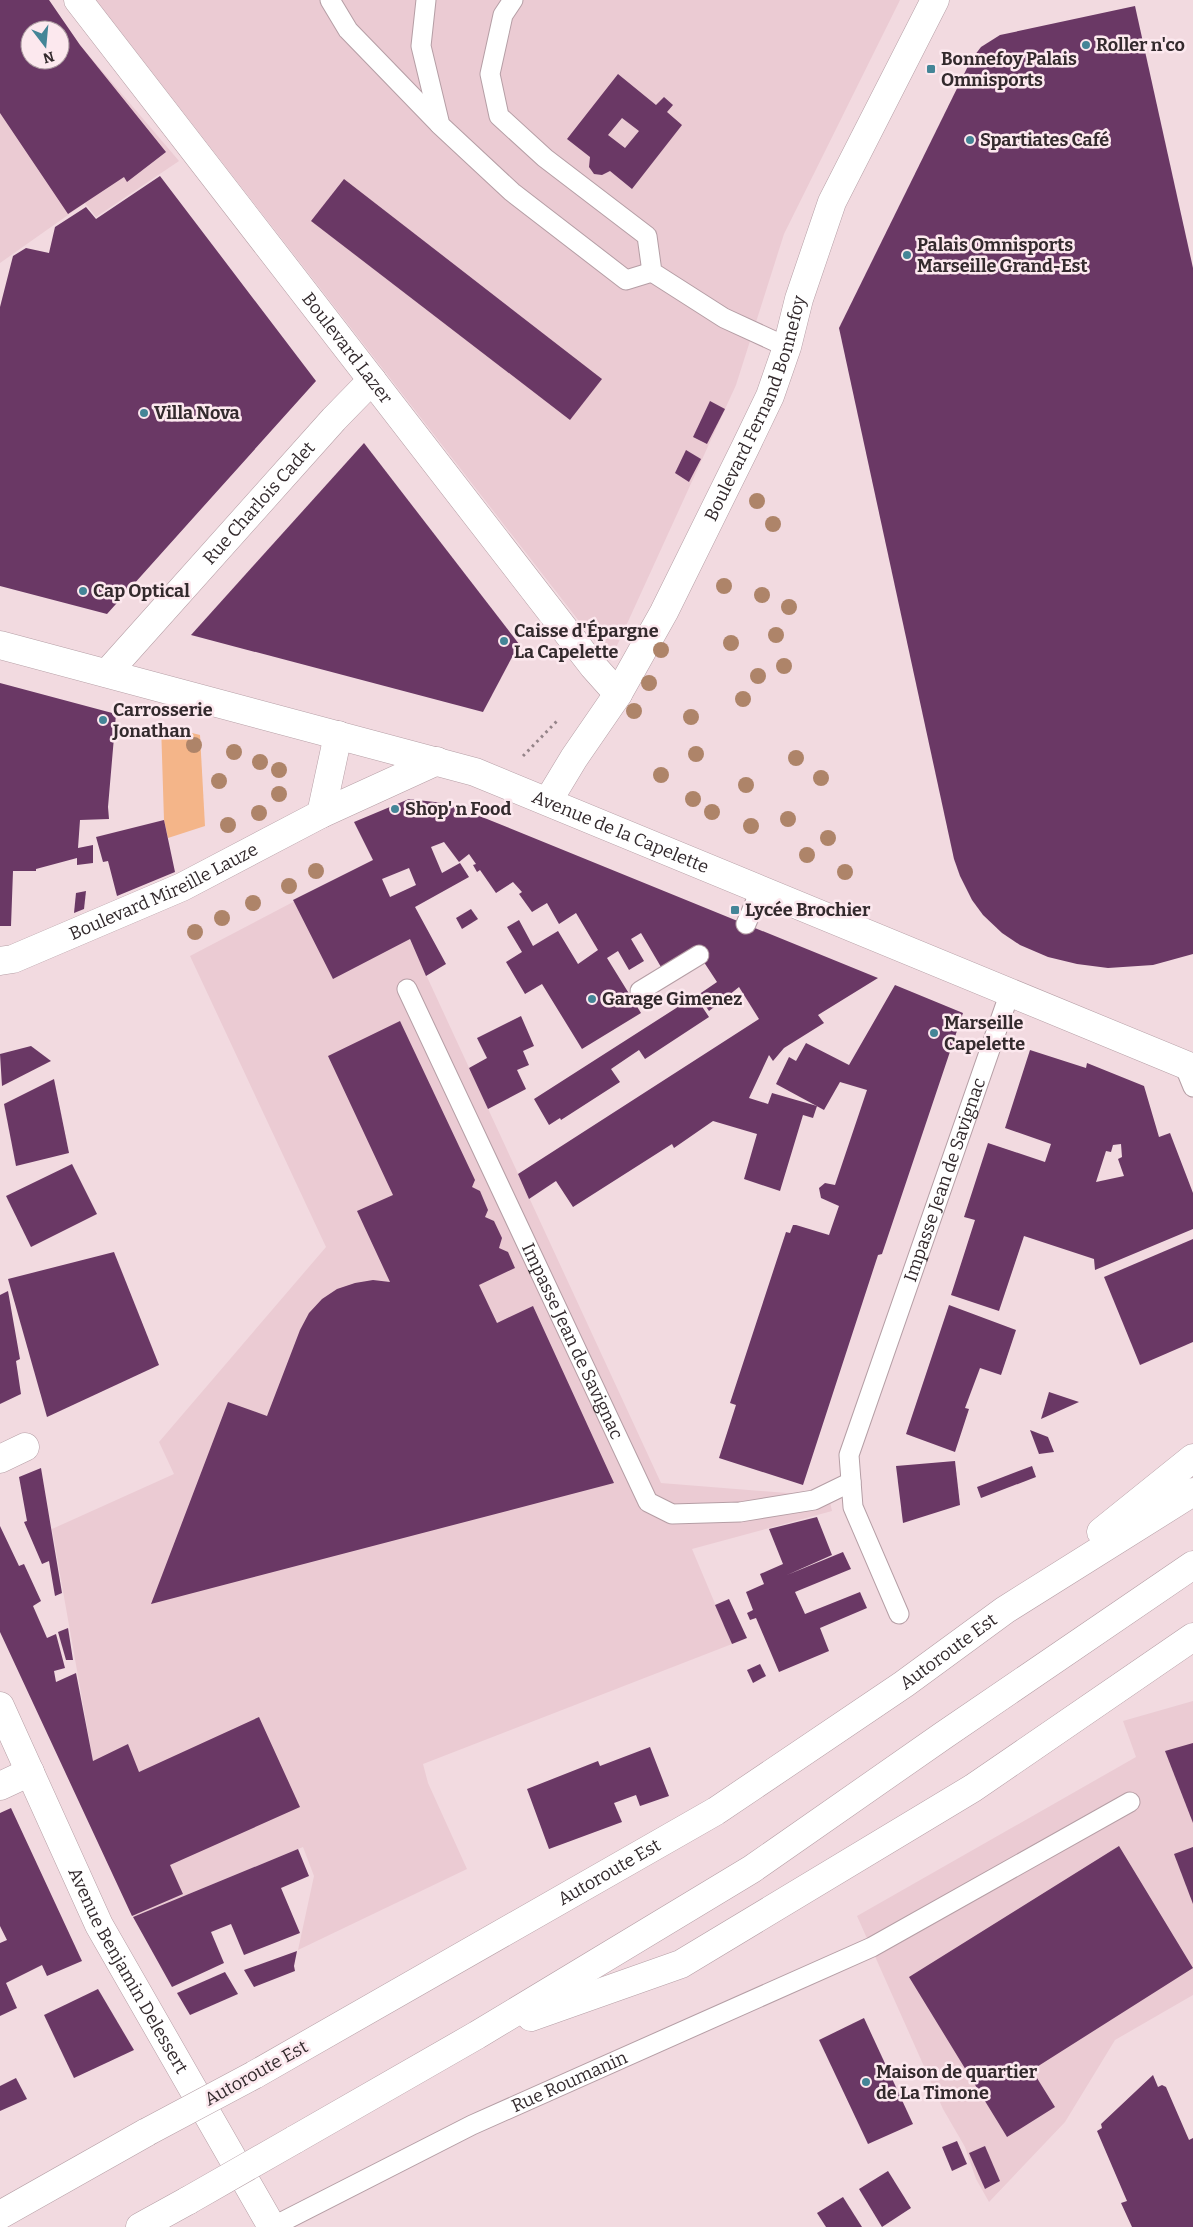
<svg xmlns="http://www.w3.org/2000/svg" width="1193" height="2227" font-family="Bitter,serif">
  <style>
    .built { fill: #ebcbd3; fill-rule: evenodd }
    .green { fill: #f4b589 }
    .building { fill: #6a3865; fill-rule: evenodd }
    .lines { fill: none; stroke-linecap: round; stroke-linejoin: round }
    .service-casing { stroke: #b59ea5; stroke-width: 21 }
    .minor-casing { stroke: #b59ea5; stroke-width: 29 }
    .tertiary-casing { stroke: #b59ea5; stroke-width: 29 }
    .motorway-casing { stroke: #b59ea5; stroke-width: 29 }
    .path { stroke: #948388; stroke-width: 3; stroke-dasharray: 2.5 4; stroke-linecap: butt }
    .service { stroke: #fff; stroke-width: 19 }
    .minor { stroke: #fff; stroke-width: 28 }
    .tertiary { stroke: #fff; stroke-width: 28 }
    .motorway { stroke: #fff; stroke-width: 28 }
    .motorway-bridge-casing { stroke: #b59ea5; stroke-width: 29; stroke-linecap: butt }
    .motorway-bridge { stroke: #fff; stroke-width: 28 }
    .tree { fill: #ae8469 }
    .poi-dot { fill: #448597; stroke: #fce8ee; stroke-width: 2 }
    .labels { text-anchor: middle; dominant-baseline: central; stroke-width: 5; stroke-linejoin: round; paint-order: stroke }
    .poi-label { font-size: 18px; font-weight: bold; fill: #332a2d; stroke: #fce8ee; text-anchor: start }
    .street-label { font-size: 18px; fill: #332a2d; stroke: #fce8ee }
  </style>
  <rect width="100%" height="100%" fill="#f2dae0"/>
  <g class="built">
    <path d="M0,0H49L80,45L179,161L96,217L85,203L0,263ZM30,30H60V60H30Z"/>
    <polygon points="96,0 900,0 784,234 736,385 610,661"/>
    <polygon points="373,860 661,1483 800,1494 827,1488 832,1511 692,1549 732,1644 423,1764 428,1783 467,1869 298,1950 314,1876 303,1847 133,1917 66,1773 93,1761 52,1529 174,1474 159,1442 326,1247 190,956"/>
    <polygon points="1193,1701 1193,1995 1115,2040 1065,2122 989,2202 976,2179 965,2147 943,2109 857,1916 1136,1757 1123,1721"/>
  </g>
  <polygon class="green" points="161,725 200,735 205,826 168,838 164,820"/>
  <g class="building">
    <path d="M0,0H49L80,45L166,152L127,182L124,177L68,214L0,113ZM30,30H60V60H30Z"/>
    <polygon points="1135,6 1193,268 1193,954 1153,965 1108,968 1077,964 1048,957 1020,945 1002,933 983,915 972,900 960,876 954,859 839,328 971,60 981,47 1000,35"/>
    <path d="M618,74L656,105L664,97L673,105L667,112L682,125L632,189L610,171L602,175L594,174L589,167L590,157L567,139ZM622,118L639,131L625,148L608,135Z"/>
    <polygon points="160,176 316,381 107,614 0,586 0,307 13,256 26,248 49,253 55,227 86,207 96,219"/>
    <polygon points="344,179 602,379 570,420 311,221"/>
    <polygon points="710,401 725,409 707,444 693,437"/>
    <polygon points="364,443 519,644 483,712 191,635"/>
    <polygon points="686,450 701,459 689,482 675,473"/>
    <polygon points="0,683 116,714 108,807 109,819 80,820 78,848 93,845 93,863 77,865 77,858 36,869 36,871 13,871 11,926 0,926"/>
    <path d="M409,799L443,803L487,819L878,978L818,1015L824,1023L784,1048L773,1061L769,1055L749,1098L768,1104L772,1093L817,1106L813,1118L803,1115L780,1191L744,1179L757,1134L713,1121L674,1148L672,1144L573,1207L556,1181L529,1199L518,1174L759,1019L739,987L709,1011L698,995L717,982L694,947L661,967L641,933L631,939L644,961L629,970L618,951L607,958L641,1013L582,1049L542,984L525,994L506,962L522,952L507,927L519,920L533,946L558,931L578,964L598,950L576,913L559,924L547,903L532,912L519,894L522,892L513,882L496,893L480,870L477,872L473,865L476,864L469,854L459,862L444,842L431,847L442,873L460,863L469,877L415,907L446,964L426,976L410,939L333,979L293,900L373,860L354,822ZM409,868L416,885L390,897L382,879Z"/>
    <polygon points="164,820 175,872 117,896 108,861 103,862 96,837"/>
    <polygon points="86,891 84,909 74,913 76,893"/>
    <polygon points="471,909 478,919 462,929 456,918"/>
    <polygon points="895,985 963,1013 882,1254 878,1255 803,1485 719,1458 736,1405 730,1403 786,1232 790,1233 793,1225 796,1225 829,1235 839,1206 821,1198 819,1188 825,1183 835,1185 867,1090 840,1082 824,1110 776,1084 789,1057 796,1061 806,1043 849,1065"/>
    <polygon points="695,996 709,1017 645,1059 639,1050 611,1069 620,1082 561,1120 560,1118 549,1125 534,1099"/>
    <polygon points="521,1016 534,1046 523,1051 529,1065 517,1070 526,1089 488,1109 469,1068 487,1058 477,1038"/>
    <polygon points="400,1021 475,1180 472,1187 480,1191 488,1210 485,1217 494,1221 502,1238 499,1248 508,1252 515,1268 479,1285 497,1323 533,1306 614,1483 151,1604 228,1402 267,1416 300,1330 309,1313 322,1299 337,1289 355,1283 373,1280 390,1282 357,1211 393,1195 328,1056"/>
    <polygon points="31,1046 51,1061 2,1086 0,1054"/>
    <path d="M1030,1050L1086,1068L1087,1063L1144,1086L1159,1137L1170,1133L1193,1193V1229L1095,1270L1094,1259L1024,1236L999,1311L951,1295L975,1220L964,1217L988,1143L1045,1162L1051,1144L1005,1128ZM1121,1144L1122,1157L1118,1159L1124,1176L1096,1182L1106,1151L1111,1152L1113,1145Z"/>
    <polygon points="54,1079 69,1153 16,1166 4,1104"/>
    <polygon points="72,1164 97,1214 31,1247 6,1196"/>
    <polygon points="1193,1239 1193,1342 1140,1365 1104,1277"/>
    <polygon points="114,1252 159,1365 47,1417 8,1279"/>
    <polygon points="8,1291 20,1359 16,1361 21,1394 0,1404 0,1295"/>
    <polygon points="949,1305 1016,1330 1001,1375 980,1368 965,1408 969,1409 955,1452 906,1434"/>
    <polygon points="1049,1392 1079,1402 1041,1419"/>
    <polygon points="1030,1430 1048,1437 1054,1452 1039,1454"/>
    <polygon points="955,1461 960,1505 903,1523 896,1466"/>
    <polygon points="1032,1466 1036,1477 981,1498 977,1487"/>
    <polygon points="41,1468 62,1593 55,1596 49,1561 42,1564 24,1522 27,1521 19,1477"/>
    <polygon points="817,1517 832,1555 787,1575 843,1552 851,1569 795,1592 805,1614 860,1592 867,1608 820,1628 829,1651 779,1672 756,1618 750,1620 747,1613 753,1610 746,1592 764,1584 760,1574 783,1564 769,1529"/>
    <polygon points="0,1526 19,1566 24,1564 41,1601 33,1606 47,1638 56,1634 65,1668 54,1671 56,1682 76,1673 93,1761 128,1744 139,1772 259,1717 300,1807 170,1865 183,1894 132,1916 0,1632"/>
    <polygon points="729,1599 747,1638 732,1644 715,1605"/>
    <polygon points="68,1628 73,1660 66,1660 58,1632"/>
    <polygon points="760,1664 766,1676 753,1683 747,1670"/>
    <polygon points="1193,1743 1193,1823 1165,1751"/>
    <polygon points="650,1747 669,1796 640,1806 636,1795 614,1803 622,1822 549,1849 527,1789 598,1761 600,1766"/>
    <polygon points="11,1808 82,1961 47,1976 42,1965 6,1983 17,2008 0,2016 0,1943 7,1940 0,1926 0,1813"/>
    <polygon points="1119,1846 1193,1968 1032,2070 1055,2107 1007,2137 909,1977"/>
    <polygon points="1193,1847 1193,1904 1174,1854"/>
    <polygon points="298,1849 309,1876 281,1888 300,1933 244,1955 231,1924 211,1932 224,1963 172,1987 133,1917"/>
    <polygon points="297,1951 294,1966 295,1971 254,1987 244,1970"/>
    <polygon points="225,1972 238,1994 190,2015 177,1993"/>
    <polygon points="98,1989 134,2050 74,2078 44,2015"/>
    <polygon points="864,2018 913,2124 868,2144 819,2040"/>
    <polygon points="1153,2075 1158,2087 1162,2085 1166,2087 1189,2140 1193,2138 1193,2227 1132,2227 1121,2203 1127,2201 1097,2131 1102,2128 1101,2124"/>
    <polygon points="16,2078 27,2099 0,2111 0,2086"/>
    <polygon points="957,2141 967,2164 952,2171 942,2147"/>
    <polygon points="985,2146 1000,2181 985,2189 969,2153"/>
    <polygon points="888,2171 911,2208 882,2227 859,2189"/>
    <polygon points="843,2197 862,2227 826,2227 817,2213"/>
  </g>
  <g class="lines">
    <g class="service-casing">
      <g id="service">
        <polyline points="330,0 348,30 439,124"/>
        <polyline points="426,0 421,46 440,125 512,192 626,280 652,272"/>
        <polyline points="513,0 503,15 490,74 499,116 545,158 647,236 652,272 724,318 787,347"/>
        <polyline points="746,924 761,889"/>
        <path id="s1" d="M407,989L648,1502L672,1514L740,1512L814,1500L851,1482"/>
        <polyline points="640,991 699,955"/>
        <polyline points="1184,1065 1193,1087"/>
        <path id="s2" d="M899,1614L853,1507L849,1455L1010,992"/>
        <path id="s3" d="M272,2227L472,2125L872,1947L1130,1802"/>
      </g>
    </g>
    <g class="minor-casing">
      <g id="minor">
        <path id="s4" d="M78,0L593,666L618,694"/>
        <path id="s5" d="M107,673L334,419L372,380"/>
        <polyline points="321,814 338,735"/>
        <polyline points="0,1459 25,1447"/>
        <polyline points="0,1786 30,1772"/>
      </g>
    </g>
    <g class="tertiary-casing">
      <g id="tertiary">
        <path id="s6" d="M0,645L475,772L1193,1068"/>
        <path id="s7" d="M548,801L574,758L618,694L664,612L745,448L770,396L787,347L799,299L832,202L935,0"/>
        <path id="s8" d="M0,961L13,959L182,887L321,814L437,761"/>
        <path id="s9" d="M0,1706L99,1925L272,2227"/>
      </g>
    </g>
    <g class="motorway-casing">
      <g id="motorway">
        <polyline points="1101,1532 1193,1458"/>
        <polyline points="531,2017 681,1964 973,1788 1193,1637"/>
        <path id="s10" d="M254,2075L716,1811L904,1684L1005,1610L1193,1492"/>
        <polyline points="294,2140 477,2035 752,1869 944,1735 1193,1565"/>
        <polyline points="0,2215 147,2132"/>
        <polyline points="140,2227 189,2200"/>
      </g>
    </g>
    <polyline class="path" points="523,756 557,721"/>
    <use href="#service" class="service"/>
    <use href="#minor" class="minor"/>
    <use href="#tertiary" class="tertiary"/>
    <use href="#motorway" class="motorway"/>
    <g class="motorway-bridge-casing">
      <g id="motorway-bridge">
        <polyline points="147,2132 254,2075"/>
        <polyline points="189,2200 294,2140"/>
      </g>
    </g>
    <use href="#motorway-bridge" class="motorway-bridge"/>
  </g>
  <g class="tree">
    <circle cx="757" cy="501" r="8"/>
    <circle cx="773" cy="524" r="8"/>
    <circle cx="724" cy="586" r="8"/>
    <circle cx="762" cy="595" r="8"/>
    <circle cx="789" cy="607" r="8"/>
    <circle cx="776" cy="635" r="8"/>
    <circle cx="731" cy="643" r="8"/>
    <circle cx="661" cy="650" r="8"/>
    <circle cx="784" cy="666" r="8"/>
    <circle cx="758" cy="676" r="8"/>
    <circle cx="649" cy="683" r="8"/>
    <circle cx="743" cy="699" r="8"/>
    <circle cx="634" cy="711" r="8"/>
    <circle cx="691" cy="717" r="8"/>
    <circle cx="194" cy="745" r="8"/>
    <circle cx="234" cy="752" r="8"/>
    <circle cx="696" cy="754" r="8"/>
    <circle cx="796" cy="758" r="8"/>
    <circle cx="260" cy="762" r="8"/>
    <circle cx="279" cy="770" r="8"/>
    <circle cx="661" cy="775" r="8"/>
    <circle cx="821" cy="778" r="8"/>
    <circle cx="219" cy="781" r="8"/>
    <circle cx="746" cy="785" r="8"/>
    <circle cx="279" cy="794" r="8"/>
    <circle cx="693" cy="799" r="8"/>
    <circle cx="712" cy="812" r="8"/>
    <circle cx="259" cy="813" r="8"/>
    <circle cx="788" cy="819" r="8"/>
    <circle cx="228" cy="825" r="8"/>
    <circle cx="751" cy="826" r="8"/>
    <circle cx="828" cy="838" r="8"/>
    <circle cx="807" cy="855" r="8"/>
    <circle cx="316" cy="871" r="8"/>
    <circle cx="845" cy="872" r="8"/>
    <circle cx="289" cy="886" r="8"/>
    <circle cx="253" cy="903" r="8"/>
    <circle cx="222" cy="918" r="8"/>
    <circle cx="195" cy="932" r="8"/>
  </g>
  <g class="poi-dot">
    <circle cx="1086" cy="45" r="5"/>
    <rect x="926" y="64" width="10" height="10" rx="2.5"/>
    <circle cx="970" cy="140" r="5"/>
    <circle cx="907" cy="255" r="5"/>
    <circle cx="144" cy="413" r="5"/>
    <circle cx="83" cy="591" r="5"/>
    <circle cx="504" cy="641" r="5"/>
    <circle cx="103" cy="720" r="5"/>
    <circle cx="395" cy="809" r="5"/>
    <rect x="730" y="905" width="10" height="10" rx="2.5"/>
    <circle cx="592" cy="999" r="5"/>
    <circle cx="934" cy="1033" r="5"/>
    <circle cx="866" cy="2082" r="5"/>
  </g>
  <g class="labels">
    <g class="poi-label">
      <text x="1096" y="45">Roller n'co</text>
      <text x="941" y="59">Bonnefoy Palais<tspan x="941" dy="21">Omnisports</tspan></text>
      <text x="980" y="140">Spartiates Café</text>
      <text x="917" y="245">Palais Omnisports<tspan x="917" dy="21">Marseille Grand-Est</tspan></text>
      <text x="154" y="413">Villa Nova</text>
      <text x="93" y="591">Cap Optical</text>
      <text x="514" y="631">Caisse d'Épargne<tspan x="514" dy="21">La Capelette</tspan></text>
      <text x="113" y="710">Carrosserie<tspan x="113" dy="21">Jonathan</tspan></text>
      <text x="405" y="809">Shop' n Food</text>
      <text x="745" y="910">Lycée Brochier</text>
      <text x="602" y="999">Garage Gimenez</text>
      <text x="944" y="1023">Marseille<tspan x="944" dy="21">Capelette</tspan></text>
      <text x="876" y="2072">Maison de quartier<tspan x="876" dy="21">de La Timone</tspan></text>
    </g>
    <g class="street-label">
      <text stroke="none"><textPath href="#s4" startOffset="440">Boulevard Lazer</textPath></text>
      <text stroke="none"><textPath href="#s7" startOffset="446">Boulevard Fernand Bonnefoy</textPath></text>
      <text stroke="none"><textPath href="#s5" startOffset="228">Rue Charlois Cadet</textPath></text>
      <text stroke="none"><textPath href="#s6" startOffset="649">Avenue de la Capelette</textPath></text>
      <text stroke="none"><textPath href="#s8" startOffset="178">Boulevard Mireille Lauze</textPath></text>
      <text stroke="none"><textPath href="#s2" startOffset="460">Impasse Jean de Savignac</textPath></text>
      <text stroke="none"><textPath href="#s1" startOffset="389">Impasse Jean de Savignac</textPath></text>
      <text stroke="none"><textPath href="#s10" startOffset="814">Autoroute Est</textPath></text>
      <text stroke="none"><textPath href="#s10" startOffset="409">Autoroute Est</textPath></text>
      <text stroke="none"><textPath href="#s9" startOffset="294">Avenue Benjamin Delessert</textPath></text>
      <text transform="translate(256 2073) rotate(-29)">Autoroute Est</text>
      <text stroke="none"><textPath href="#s3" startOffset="331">Rue Roumanin</textPath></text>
    </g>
  </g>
  <g transform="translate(45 45) rotate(164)"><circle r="24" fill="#fce8ee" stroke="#ac9ca1"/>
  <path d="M0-4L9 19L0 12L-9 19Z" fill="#448597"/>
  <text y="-8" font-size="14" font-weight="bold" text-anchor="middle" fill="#332a2d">N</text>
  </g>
</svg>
